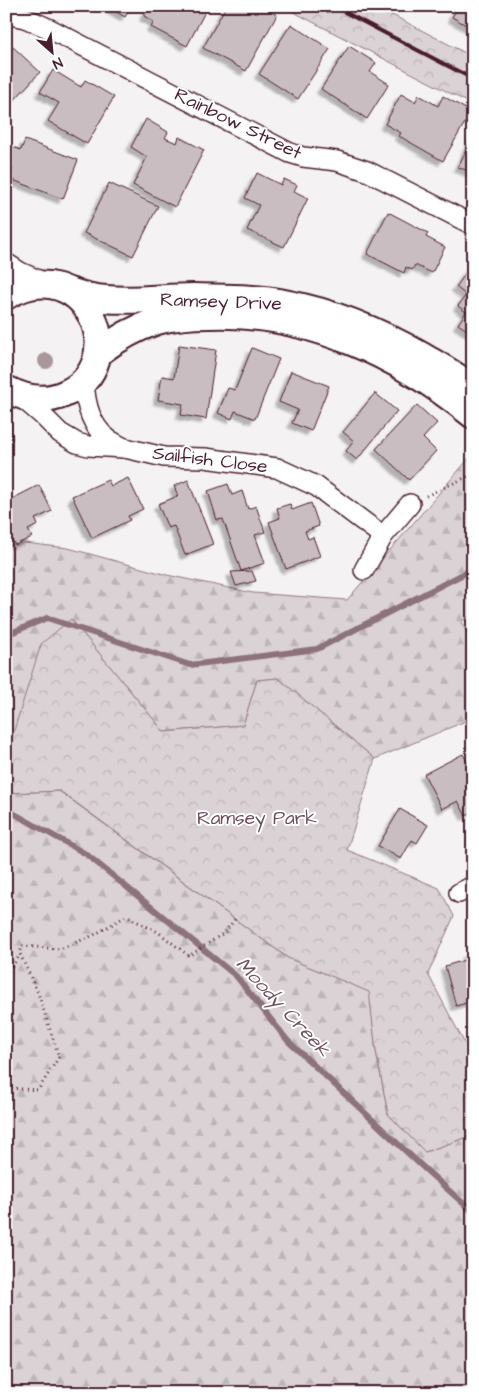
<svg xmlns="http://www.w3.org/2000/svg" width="479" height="1399" font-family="'Architects Daughter',sans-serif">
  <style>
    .forest { fill: url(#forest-firs); stroke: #927880 }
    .park { fill: url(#park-crowns); stroke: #927880 }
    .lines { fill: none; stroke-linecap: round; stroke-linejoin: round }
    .stream { stroke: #8d727a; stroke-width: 6 }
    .building { fill: #cabdc1; stroke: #4a1f2b; filter: url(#shadow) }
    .minor-casing { stroke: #4a1f2b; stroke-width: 22 }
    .secondary-casing { stroke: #4a1f2b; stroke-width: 30 }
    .path { stroke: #4a1f2b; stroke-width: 3; stroke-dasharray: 1 4; stroke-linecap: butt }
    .minor { stroke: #fff; stroke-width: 19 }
    .secondary { stroke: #fff; stroke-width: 26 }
    .rail { stroke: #4a1f2b; stroke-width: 4 }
    .tree { fill: #aa979c }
    .labels { text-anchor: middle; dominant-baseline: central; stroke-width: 4; stroke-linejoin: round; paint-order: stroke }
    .street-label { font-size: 19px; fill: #4a1f2b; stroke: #fff }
    .park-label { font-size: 19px; fill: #6e4c56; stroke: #fff }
    .water-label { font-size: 20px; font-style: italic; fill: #714f59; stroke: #fff }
  </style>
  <defs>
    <pattern id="forest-firs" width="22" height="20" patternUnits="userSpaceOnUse" patternTransform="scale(1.25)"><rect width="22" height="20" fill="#dbd2d5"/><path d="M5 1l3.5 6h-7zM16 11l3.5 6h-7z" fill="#bdb4b7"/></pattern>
    <pattern id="park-crowns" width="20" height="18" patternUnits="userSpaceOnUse" patternTransform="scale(1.25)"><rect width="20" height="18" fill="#dbd2d5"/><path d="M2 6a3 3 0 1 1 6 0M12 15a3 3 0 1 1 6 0" fill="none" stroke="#bdb4b7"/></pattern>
    <filter id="shadow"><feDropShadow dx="-4.5" dy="4.5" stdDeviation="1" flood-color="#0004"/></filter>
  </defs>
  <rect width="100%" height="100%" fill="#f4f2f2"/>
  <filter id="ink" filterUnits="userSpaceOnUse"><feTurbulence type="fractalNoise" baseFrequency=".02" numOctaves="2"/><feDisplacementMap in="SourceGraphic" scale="10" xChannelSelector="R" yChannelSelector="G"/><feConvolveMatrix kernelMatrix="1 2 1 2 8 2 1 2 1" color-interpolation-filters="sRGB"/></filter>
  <g filter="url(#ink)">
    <g class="forest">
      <polygon points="472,455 473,614 461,622 473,643 473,718 375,759 278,678 257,680 243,725 164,732 71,619 6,756 6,541 68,548 167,575 253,593 347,600"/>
      <polygon points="59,791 288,958 370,992 376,1051 388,1114 425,1152 473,1135 473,1393 6,1393 6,793"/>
    </g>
    <g class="park">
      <polygon points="282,6 375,6 473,57 473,105"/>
      <polygon points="71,619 164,732 243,725 257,680 278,678 375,759 347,850 439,888 454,916 428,974 466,1046 473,1045 473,1135 425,1152 388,1114 376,1051 369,992 288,958 60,791 6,793 6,756 41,644"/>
    </g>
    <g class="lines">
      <g class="stream">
        <polyline points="6,635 47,618 190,665 317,649 473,569"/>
        <polyline points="6,809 86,854 236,976 288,1041 426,1170 473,1212"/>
      </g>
    </g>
    <g class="building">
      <polygon points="106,6 131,6 125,17"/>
      <polygon points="149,6 208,6 187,46 151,27 154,22 144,16"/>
      <polygon points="226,6 263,6 277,15 246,71 203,48"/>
      <polygon points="459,6 473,6 473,29 452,17"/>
      <polygon points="291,24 330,49 298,99 259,74"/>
      <polygon points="12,46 40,72 6,109 6,52"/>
      <polygon points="349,46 376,63 370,72 389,84 367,119 321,89"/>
      <polygon points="53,70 81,87 85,80 114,97 87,144 48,121 59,103 40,92"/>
      <polygon points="401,94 415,102 419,95 438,106 443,96 471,112 443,161 399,136 401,133 385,124"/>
      <polygon points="146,119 168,132 165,138 177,143 179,137 204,150 175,207 133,185 147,157 131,147"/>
      <polygon points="473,136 473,173 458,167"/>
      <polygon points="25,140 78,160 63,199 10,179 13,169 6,166 6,154 10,146 21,150"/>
      <polygon points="257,173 281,185 284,179 297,185 294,191 308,198 284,247 247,230 259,205 245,198"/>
      <polygon points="109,183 158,206 133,256 84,233"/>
      <polygon points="388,212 428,233 426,237 445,247 432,273 415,265 412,270 406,267 404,273 367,254"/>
      <polygon points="473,263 473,334 458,324 466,312 458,306 466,295 456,287"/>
      <polygon points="179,345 216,350 206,419 181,415 183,404 158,400 162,376 174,378"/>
      <polygon points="252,348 279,359 255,419 235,411 232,419 218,413 228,388 235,390"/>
      <polygon points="291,371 329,386 311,431 292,423 298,410 279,402"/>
      <polygon points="375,393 397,411 357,460 346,451 354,441 343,432"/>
      <polygon points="417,405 437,423 423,438 436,451 409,480 376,449"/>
      <polygon points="6,422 11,422 12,440 6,440"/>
      <polygon points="128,478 143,509 128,516 130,520 92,538 72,496 108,480 111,486"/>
      <polygon points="188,480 213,544 185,555 174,526 168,528 158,504 178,496 174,486"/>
      <polygon points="228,484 232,495 242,491 248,509 256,506 265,532 255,535 265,563 241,571 223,519 217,520 208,491"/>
      <polygon points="39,485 52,511 35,519 38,525 28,530 32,537 15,545 9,534 6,535 6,502"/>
      <polygon points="311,503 319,526 305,531 308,539 313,537 320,556 286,569 269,522 280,518 277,508 290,504 292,510"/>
      <polygon points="252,571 256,581 236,586 231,572"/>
      <polygon points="463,754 473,772 473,812 466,816 458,801 442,809 424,774"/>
      <polygon points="400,809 428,825 417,843 412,840 401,859 378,846"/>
      <polygon points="473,952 473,1001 456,1006 445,966 468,959 466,954"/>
    </g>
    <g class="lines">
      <g class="minor-casing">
        <g id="minor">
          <polyline points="6,14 25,18 50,29 290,153 303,157 337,161 367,171 473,225"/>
          <polyline points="6,263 20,272 47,284"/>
          <path d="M84,381C85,401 90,425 107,438C112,442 119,445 124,448"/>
          <polyline points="21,397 42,415 60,433 77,443 88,446 125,448 164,457 205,458 277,468 316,486 383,536 410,504"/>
          <polyline points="364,570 383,536"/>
          <polyline points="459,893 473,886"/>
        </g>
      </g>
      <g class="secondary-casing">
        <g id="secondary">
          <path d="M69,291C81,295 93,298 106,299C135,302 164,297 193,297C223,298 255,297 284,303C333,312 379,331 422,356C439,366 458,376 473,389"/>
          <path d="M6,296C86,248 135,365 64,394C44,403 25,399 6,389"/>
          <path d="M98,353C115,340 136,328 157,321C175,316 192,315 210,315C306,311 399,355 473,415"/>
        </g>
      </g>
      <g class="path">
        <polyline points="426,496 473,474"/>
        <polyline points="6,975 20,955"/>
        <polyline points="6,1088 38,1090 59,1057 38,993 20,954 22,946 60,949 94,935 126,916 158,932 189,956 224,933 235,919"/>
      </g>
      <use href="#minor" class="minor"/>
      <use href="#secondary" class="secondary"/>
      <polyline class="rail" points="333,6 473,79"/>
    </g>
    <circle class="tree" cx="46" cy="361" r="8"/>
  </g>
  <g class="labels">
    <g class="street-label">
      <text transform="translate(238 124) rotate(26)">Rainbow Street</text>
      <text transform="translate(221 302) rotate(2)">Ramsey Drive</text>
      <text transform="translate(210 460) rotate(7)">Sailfish Close</text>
    </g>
    <g class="park-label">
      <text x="257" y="818">Ramsey Park</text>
    </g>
    <g class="water-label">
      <text transform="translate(283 1007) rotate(47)">Moody Creek</text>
    </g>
  </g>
  <rect width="479" height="1399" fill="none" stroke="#fff" stroke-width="25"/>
  <rect x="12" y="12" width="454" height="1374" fill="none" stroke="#4a1f2b" stroke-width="2" filter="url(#ink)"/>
  <g transform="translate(52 52) rotate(153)" stroke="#ffffff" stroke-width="4" paint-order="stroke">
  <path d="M0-4L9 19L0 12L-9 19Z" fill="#4a1f2b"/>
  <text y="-8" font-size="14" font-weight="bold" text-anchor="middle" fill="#4a1f2b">N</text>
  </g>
</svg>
